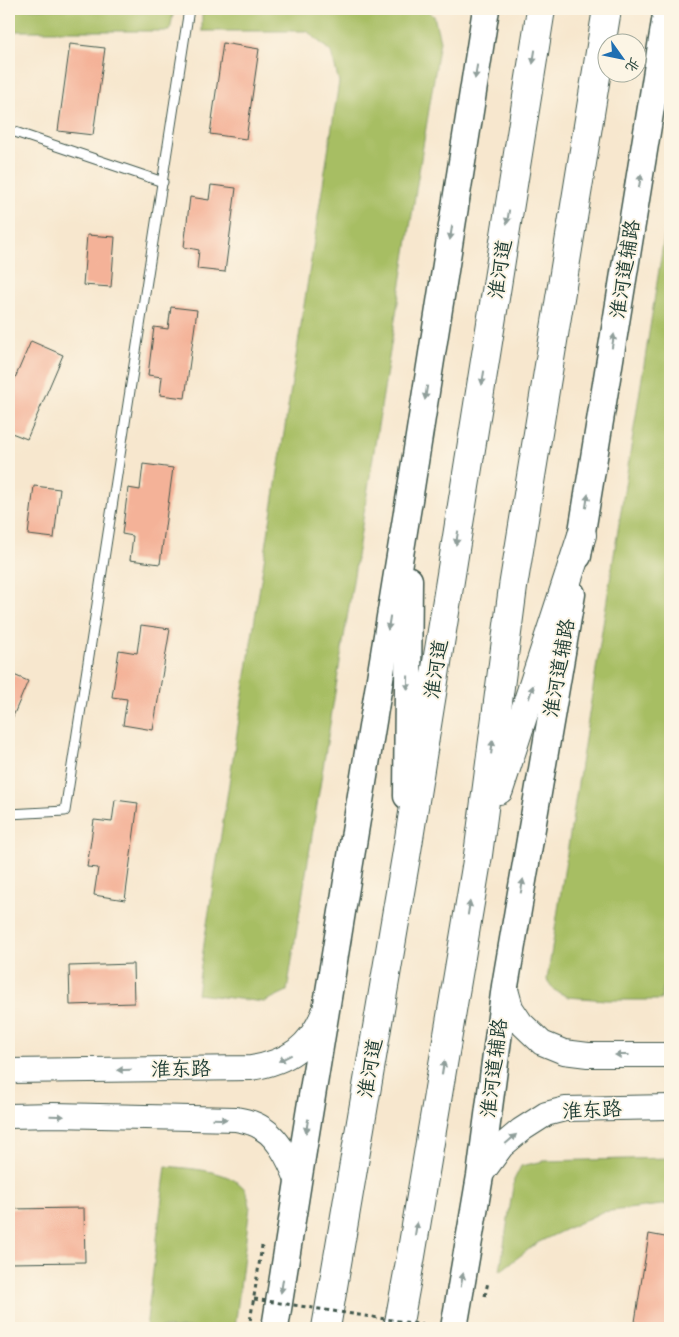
<svg xmlns="http://www.w3.org/2000/svg" width="679" height="1337" font-family="Caveat,'LXGW WenKai TC',sans-serif">
  <style>
    .green { fill: #a7be64; stroke: #637e4c }
    .building { fill: #f4b298 }
    .lines { fill: none; stroke-linecap: round; stroke-linejoin: round }
    .service-casing { stroke: #3f564b; stroke-width: 11 }
    .secondary-casing { stroke: #3f564b; stroke-width: 26 }
    .primary-casing { stroke: #3f564b; stroke-width: 29 }
    .trunk-casing { stroke: #3f564b; stroke-width: 30 }
    .path { stroke: #3f564b; stroke-width: 3; stroke-dasharray: 4 4; stroke-linecap: butt }
    .service { stroke: #fff; stroke-width: 9 }
    .secondary { stroke: #fff; stroke-width: 24 }
    .primary { stroke: #fff; stroke-width: 26 }
    .trunk { stroke: #fff; stroke-width: 28 }
    .path-bridge { stroke: #3f564b; stroke-width: 3; stroke-dasharray: 4 4; stroke-linecap: butt }
    .oneway { fill: #8f9e9a }
    .labels { text-anchor: middle; dominant-baseline: central; stroke-width: 4; stroke-linejoin: round; paint-order: stroke }
    .street-label { font-size: 20px; fill: #1f3d34; stroke: #fcf5e5 }
  </style>
  <rect width="100%" height="100%" fill="#fcf5e5"/>
  <filter id="ink" filterUnits="userSpaceOnUse"><feTurbulence type="fractalNoise" baseFrequency=".02" numOctaves="2"/><feDisplacementMap in="SourceGraphic" scale="10" xChannelSelector="R" yChannelSelector="G"/><feConvolveMatrix kernelMatrix="1 2 1 2 8 2 1 2 1" color-interpolation-filters="sRGB"/></filter>
  <filter id="wash" filterUnits="userSpaceOnUse"><feTurbulence type="fractalNoise" baseFrequency=".0096" numOctaves="4" result="noise"/><feDisplacementMap in="SourceGraphic" scale="20" xChannelSelector="R" yChannelSelector="G"/><feGaussianBlur stdDeviation="1.12" result="paint"/><feColorMatrix in="noise" values="0 0 0 0 0 0 0 0 0 0 0 0 0 0 0 0 0 1.4 0 .05"/><feComposite in="paint" operator="in"/></filter>
  <g filter="url(#wash)">
    <rect width="100%" height="100%" fill="#f7e7ce"/>
    <g class="green">
      <polygon points="9,9 174,9 170,31 9,31"/>
      <polygon points="202,9 426,9 434,16 440,41 287,991 264,1002 197,994 205,937 339,82 331,52 307,31 202,31"/>
      <polygon points="670,200 670,934 661,1000 606,1000 568,997 554,990 547,980"/>
      <polygon points="670,1158 670,1204 602,1212 537,1243 500,1271 514,1180 521,1166 544,1161"/>
      <path d="M166,1166C189,1169 227,1169 244,1188C247,1192 249,1201 250,1206L235,1328H146Z"/>
    </g>
    <g id="blocks">
      <g class="building">
        <polygon points="223,43 259,49 246,139 210,134"/>
        <polygon points="70,44 105,48 93,135 58,131"/>
        <polygon points="211,185 236,188 225,272 197,269 199,250 184,247 190,197 209,200"/>
        <polygon points="87,235 115,237 111,287 83,285"/>
        <polygon points="171,307 197,310 185,398 160,395 162,377 148,375 154,327 168,329"/>
        <polygon points="31,341 63,355 27,439 9,432 9,392"/>
        <polygon points="143,464 173,468 160,564 130,560 133,536 122,534 128,488 140,490"/>
        <polygon points="34,486 60,489 54,538 28,535"/>
        <polygon points="141,625 170,629 153,730 123,725 127,699 112,697 119,650 137,653"/>
        <polygon points="9,673 28,681 9,726"/>
        <polygon points="115,800 138,803 125,900 94,895 98,868 87,867 94,820 112,822"/>
        <polygon points="133,964 134,1003 70,1005 69,966"/>
        <polygon points="84,1208 85,1262 9,1263 9,1209"/>
        <polygon points="649,1234 670,1238 670,1328 634,1328"/>
      </g>
    </g>
  </g>
  <g filter="url(#ink)">
    <use href="#blocks" fill-opacity="0" stroke="#3f564b" stroke-width="1"/>
    <g class="lines">
      <g class="service-casing">
        <g id="service">
          <polyline points="9,130 163,182"/>
          <polyline points="9,814 65,811 189,9"/>
        </g>
      </g>
      <g class="secondary-casing">
        <g id="secondary">
          <polyline points="505,986 511,1008 521,1023 542,1043 564,1052 588,1055 670,1055"/>
          <path d="M9,1071L251,1068C288,1062 310,1047 324,1012"/>
          <path d="M9,1116L54,1115L236,1119C241,1120 247,1121 252,1123C277,1132 289,1159 298,1182"/>
          <polyline points="480,1176 502,1146 521,1130 546,1114 565,1109 670,1107"/>
        </g>
      </g>
      <g class="primary-casing">
        <g id="primary">
          <polyline points="578,556 667,9"/>
          <polyline points="407,796 409,580"/>
          <polyline points="275,1328 298,1182 410,494 486,9"/>
          <polyline points="454,1328 480,1176 505,986 572,594"/>
        </g>
      </g>
      <g class="trunk-casing">
        <g id="trunk">
          <polyline points="499,790 582,535"/>
          <polyline points="326,1328 406,857 541,9"/>
          <polyline points="398,1328 411,1256 478,855 513,587 607,9"/>
        </g>
      </g>
      <g class="path">
        <polyline points="485,1296 488,1282"/>
        <polyline points="249,1328 262,1246"/>
      </g>
      <use href="#service" class="service"/>
      <use href="#secondary" class="secondary"/>
      <use href="#primary" class="primary"/>
      <use href="#trunk" class="trunk"/>
      <polyline class="path-bridge" points="254,1299 444,1328"/>
    </g>
    <defs><path id="oneway-solid" d="M-6-.8H1V-3.2L6.5 0L1 3.2V.8H-6Z" transform="scale(1.25)"/></defs>
    <g class="oneway">
      <use href="#oneway-solid" transform="translate(534 57) rotate(99)"/>
      <use href="#oneway-solid" transform="translate(476 72) rotate(99)"/>
      <use href="#oneway-solid" transform="translate(640 181) rotate(-81)"/>
      <use href="#oneway-solid" transform="translate(508 217) rotate(99)"/>
      <use href="#oneway-solid" transform="translate(451 233) rotate(99)"/>
      <use href="#oneway-solid" transform="translate(613 341) rotate(-81)"/>
      <use href="#oneway-solid" transform="translate(483 378) rotate(99)"/>
      <use href="#oneway-solid" transform="translate(426 393) rotate(99)"/>
      <use href="#oneway-solid" transform="translate(587 501) rotate(-81)"/>
      <use href="#oneway-solid" transform="translate(457 538) rotate(99)"/>
      <use href="#oneway-solid" transform="translate(389 623) rotate(99)"/>
      <use href="#oneway-solid" transform="translate(408 683) rotate(91)"/>
      <use href="#oneway-solid" transform="translate(531 692) rotate(-72)"/>
      <use href="#oneway-solid" transform="translate(492 747) rotate(-83)"/>
      <use href="#oneway-solid" transform="translate(522 886) rotate(-80)"/>
      <use href="#oneway-solid" transform="translate(469 908) rotate(-81)"/>
      <use href="#oneway-solid" transform="translate(622 1055) rotate(180)"/>
      <use href="#oneway-solid" transform="translate(285 1058) rotate(153)"/>
      <use href="#oneway-solid" transform="translate(443 1068) rotate(-81)"/>
      <use href="#oneway-solid" transform="translate(124 1070) rotate(179)"/>
      <use href="#oneway-solid" transform="translate(57 1116) rotate(1)"/>
      <use href="#oneway-solid" transform="translate(220 1119) rotate(1)"/>
      <use href="#oneway-solid" transform="translate(307 1126) rotate(99)"/>
      <use href="#oneway-solid" transform="translate(511 1139) rotate(-41)"/>
      <use href="#oneway-solid" transform="translate(416 1229) rotate(-81)"/>
      <use href="#oneway-solid" transform="translate(462 1280) rotate(-80)"/>
      <use href="#oneway-solid" transform="translate(282 1286) rotate(99)"/>
    </g>
  </g>
  <g class="labels">
    <g class="street-label">
      <text transform="translate(500 269) rotate(-81)">淮河道</text>
      <text transform="translate(625 269) rotate(-81)">淮河道辅路</text>
      <text transform="translate(559 668) rotate(-80)">淮河道辅路</text>
      <text transform="translate(436 669) rotate(-81)">淮河道</text>
      <text transform="translate(370 1068) rotate(-80)">淮河道</text>
      <text transform="translate(494 1068) rotate(-83)">淮河道辅路</text>
      <text transform="translate(181 1069) rotate(-1)">淮东路</text>
      <text transform="translate(592 1110) rotate(-3)">淮东路</text>
    </g>
  </g>
  <rect width="679" height="1337" fill="none" stroke="#fcf5e5" stroke-width="30"/>
  <g transform="translate(622 58) rotate(123)"><circle r="24" fill="#fcf5e5" stroke="#a4ab9e"/>
  <path d="M0-4L9 19L0 12L-9 19Z" fill="#1f6fb2"/>
  <text y="-8" font-size="14" font-weight="bold" text-anchor="middle" fill="#1f3d34">北</text>
  </g>
</svg>
